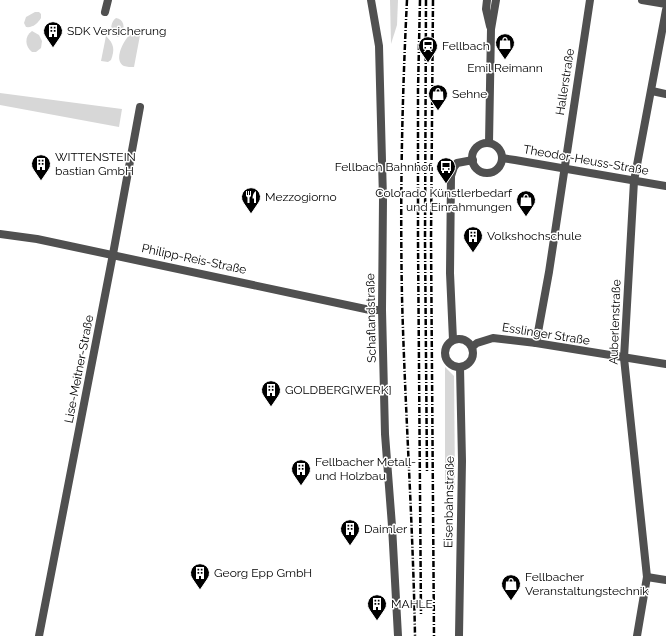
<svg xmlns="http://www.w3.org/2000/svg" width="666" height="636" font-family="Raleway,sans-serif">
  <style>
    .green { fill: #d7d7d7 }
    .lines { fill: none; stroke-linecap: round; stroke-linejoin: round }
    .minor { stroke: #505050; stroke-width: 8 }
    .tertiary { stroke: #505050; stroke-width: 8 }
    .rail { stroke: #000; stroke-width: 2.5; stroke-dasharray: 6 2 1 2; stroke-linecap: butt }
    .labels { text-anchor: middle; dominant-baseline: central; stroke-width: 3; stroke-linejoin: round; paint-order: stroke }
    .poi-label { font-size: 12px; fill: #000; stroke: #fff; text-anchor: start }
    .street-label { font-size: 12px; fill: #000; stroke: #fff }
  </style>
  <rect width="100%" height="100%" fill="#fff"/>
  <g class="green">
    <polygon points="390,0 398,0 397,25 391,44"/>
    <path d="M35,12H39L41,14V18C38,23 33,28 26,27L24,23L26,17Z"/>
    <path d="M116,18C124,19 125,27 122,34L118,37L113,33C110,28 111,22 116,18Z"/>
    <path d="M141,30L134,67C131,67 127,67 124,66C114,61 122,44 127,38C130,34 136,31 141,30Z"/>
    <path d="M32,31L39,35L42,41L41,48L36,52H32C25,47 24,36 32,31Z"/>
    <path d="M106,36C114,44 115,49 111,60L108,62L101,61Z"/>
    <polygon points="0,93 122,109 119,127 0,105"/>
    <polygon points="445,367 454,376 455,485 445,485"/>
  </g>
  <g class="lines">
    <g class="minor">
      <polyline points="371,0 379,46 383,199 382,310 385,434 392,526 398,636"/>
      <polyline points="487,0 486,9 490,26"/>
      <polyline points="105,12 108,0"/>
      <polyline points="652,91 666,94"/>
      <polyline points="489,143 491,29 496,0"/>
      <circle cx="487" cy="158" r="15"/>
      <polyline points="502,158 515,160 666,186"/>
      <polyline points="0,234 37,239 370,310 382,310"/>
      <circle cx="459" cy="353" r="14"/>
      <polyline points="453,340 450,273 451,176 454,167 457,163 473,160"/>
      <polyline points="536,343 549,272 590,0"/>
      <polyline points="472,347 477,343 493,338 536,343 666,364"/>
      <polyline points="647,577 666,580"/>
      <polyline points="39,636 113,254 140,107"/>
      <polyline points="459,636 462,461 460,367"/>
      <polyline points="637,636 647,577 624,358 634,181 666,10"/>
    </g>
    <polyline class="tertiary" points="642,0 666,4"/>
    <g class="rail">
      <path d="M407,0C402,99 400,198 402,297C405,410 413,523 415,636"/>
      <polyline points="420,0 418,90 418,240 421,616"/>
      <polyline points="426,0 425,240 427,472"/>
      <polyline points="433,0 431,240 434,636"/>
    </g>
  </g>
  <defs>
    <g id="building-pin" transform="scale(1)"><path d="M0 17L-7.5 6A9.5 9.5 0 1 1 7.5 6Z" fill="#000" stroke="#fff"/><path d="M-4-6H4V6H1V3H-1V6H-4ZM-2.5-4.3h1.7v1.8h-1.7ZM.8-4.3h1.7v1.8H.8ZM-2.5-1h1.7V.8h-1.7ZM.8-1h1.7V.8H.8Z" fill="#fff"/></g>
    <g id="shop-pin" transform="scale(1)"><path d="M0 17L-7.5 6A9.5 9.5 0 1 1 7.5 6Z" fill="#000" stroke="#fff"/><path d="M-5-2.5h2.3a2.7 3.5 0 0 1 5.4 0H5L5.5 6h-11ZM-1.5-2.5h3a1.5 2.3 0 0 0-3 0Z" fill="#fff"/></g>
    <g id="station-pin" transform="scale(1)"><path d="M0 17L-7.5 6A9.5 9.5 0 1 1 7.5 6Z" fill="#000" stroke="#fff"/><path d="M-3-6H3Q5-6 5-4V2Q5 4 3 4L4.5 6H3L1.5 4h-3L-3 6H-4.5L-3 4Q-5 4-5 2V-4Q-5-6-3-6ZM-3.5-4v3h7v-3ZM-3.5 1v1.5H-2V1ZM2 1v1.5H3.5V1Z" fill="#fff"/></g>
    <g id="bus-pin" transform="scale(1)"><path d="M0 17L-7.5 6A9.5 9.5 0 1 1 7.5 6Z" fill="#000" stroke="#fff"/><path d="M-5-6H5V4H4V6H2V4H-2V6H-4V4H-5ZM-3.5-4V0h7V-4ZM-3.5 1.2v1.5H-2V1.2ZM2 1.2v1.5H3.5V1.2Z" fill="#fff"/></g>
    <g id="restaurant-pin" transform="scale(1)"><path d="M0 17L-7.5 6A9.5 9.5 0 1 1 7.5 6Z" fill="#000" stroke="#fff"/><path d="M-5-6h1v4h1v-4h1v4h1v-4h1v5L-1.5 .5V6h-2V.5L-5-1ZM5-6V6H3V1.5H1.5Q1.5-4 5-6Z" fill="#fff"/></g>
  </defs>
  <g fill-rule="evenodd">
    <use href="#building-pin" x="53" y="31"/>
    <use href="#shop-pin" x="505" y="43"/>
    <use href="#station-pin" x="428" y="46"/>
    <use href="#shop-pin" x="438" y="94"/>
    <use href="#building-pin" x="41" y="164"/>
    <use href="#bus-pin" x="446" y="167"/>
    <use href="#restaurant-pin" x="251" y="197"/>
    <use href="#shop-pin" x="526" y="200"/>
    <use href="#building-pin" x="473" y="236"/>
    <use href="#building-pin" x="271" y="390"/>
    <use href="#building-pin" x="301" y="469"/>
    <use href="#building-pin" x="350" y="529"/>
    <use href="#building-pin" x="200" y="573"/>
    <use href="#shop-pin" x="511" y="584"/>
    <use href="#building-pin" x="377" y="604"/>
  </g>
  <g class="labels">
    <g class="poi-label">
      <text x="67" y="31">SDK Versicherung</text>
      <text x="442" y="46">Fellbach</text>
      <text x="505" y="68" text-anchor="middle">Emil Reimann</text>
      <text x="452" y="94">Sehne</text>
      <text x="55" y="157">WITTENSTEIN<tspan x="55" dy="14">bastian GmbH</tspan></text>
      <text x="432" y="167" text-anchor="end">Fellbach Bahnhof</text>
      <text x="512" y="193" text-anchor="end">Colorado Künstlerbedarf<tspan x="512" dy="14">und Einrahmungen</tspan></text>
      <text x="265" y="197">Mezzogiorno</text>
      <text x="487" y="236">Volkshochschule</text>
      <text x="285" y="390">GOLDBERG[WERK]</text>
      <text x="315" y="462">Fellbacher Metall-<tspan x="315" dy="14">und Holzbau</tspan></text>
      <text x="364" y="529">Daimler</text>
      <text x="214" y="573">Georg Epp GmbH</text>
      <text x="525" y="577">Fellbacher<tspan x="525" dy="14">Veranstaltungstechnik</tspan></text>
      <text x="391" y="604">MAHLE</text>
    </g>
    <g class="street-label">
      <text transform="translate(565 82) rotate(-81)">Hallerstraße</text>
      <text transform="translate(586 160) rotate(10)">Theodor-Heuss-Straße</text>
      <text transform="translate(194 259) rotate(12)">Philipp-Reis-Straße</text>
      <text transform="translate(371 318) rotate(-91)">Schaflandstraße</text>
      <text transform="translate(615 322) rotate(-88)">Auberlenstraße</text>
      <text transform="translate(546 334) rotate(9)">Esslinger Straße</text>
      <text transform="translate(79 369) rotate(-79)">Lise-Meitner-Straße</text>
      <text transform="translate(449 502) rotate(-89)">Eisenbahnstraße</text>
    </g>
  </g>
</svg>
